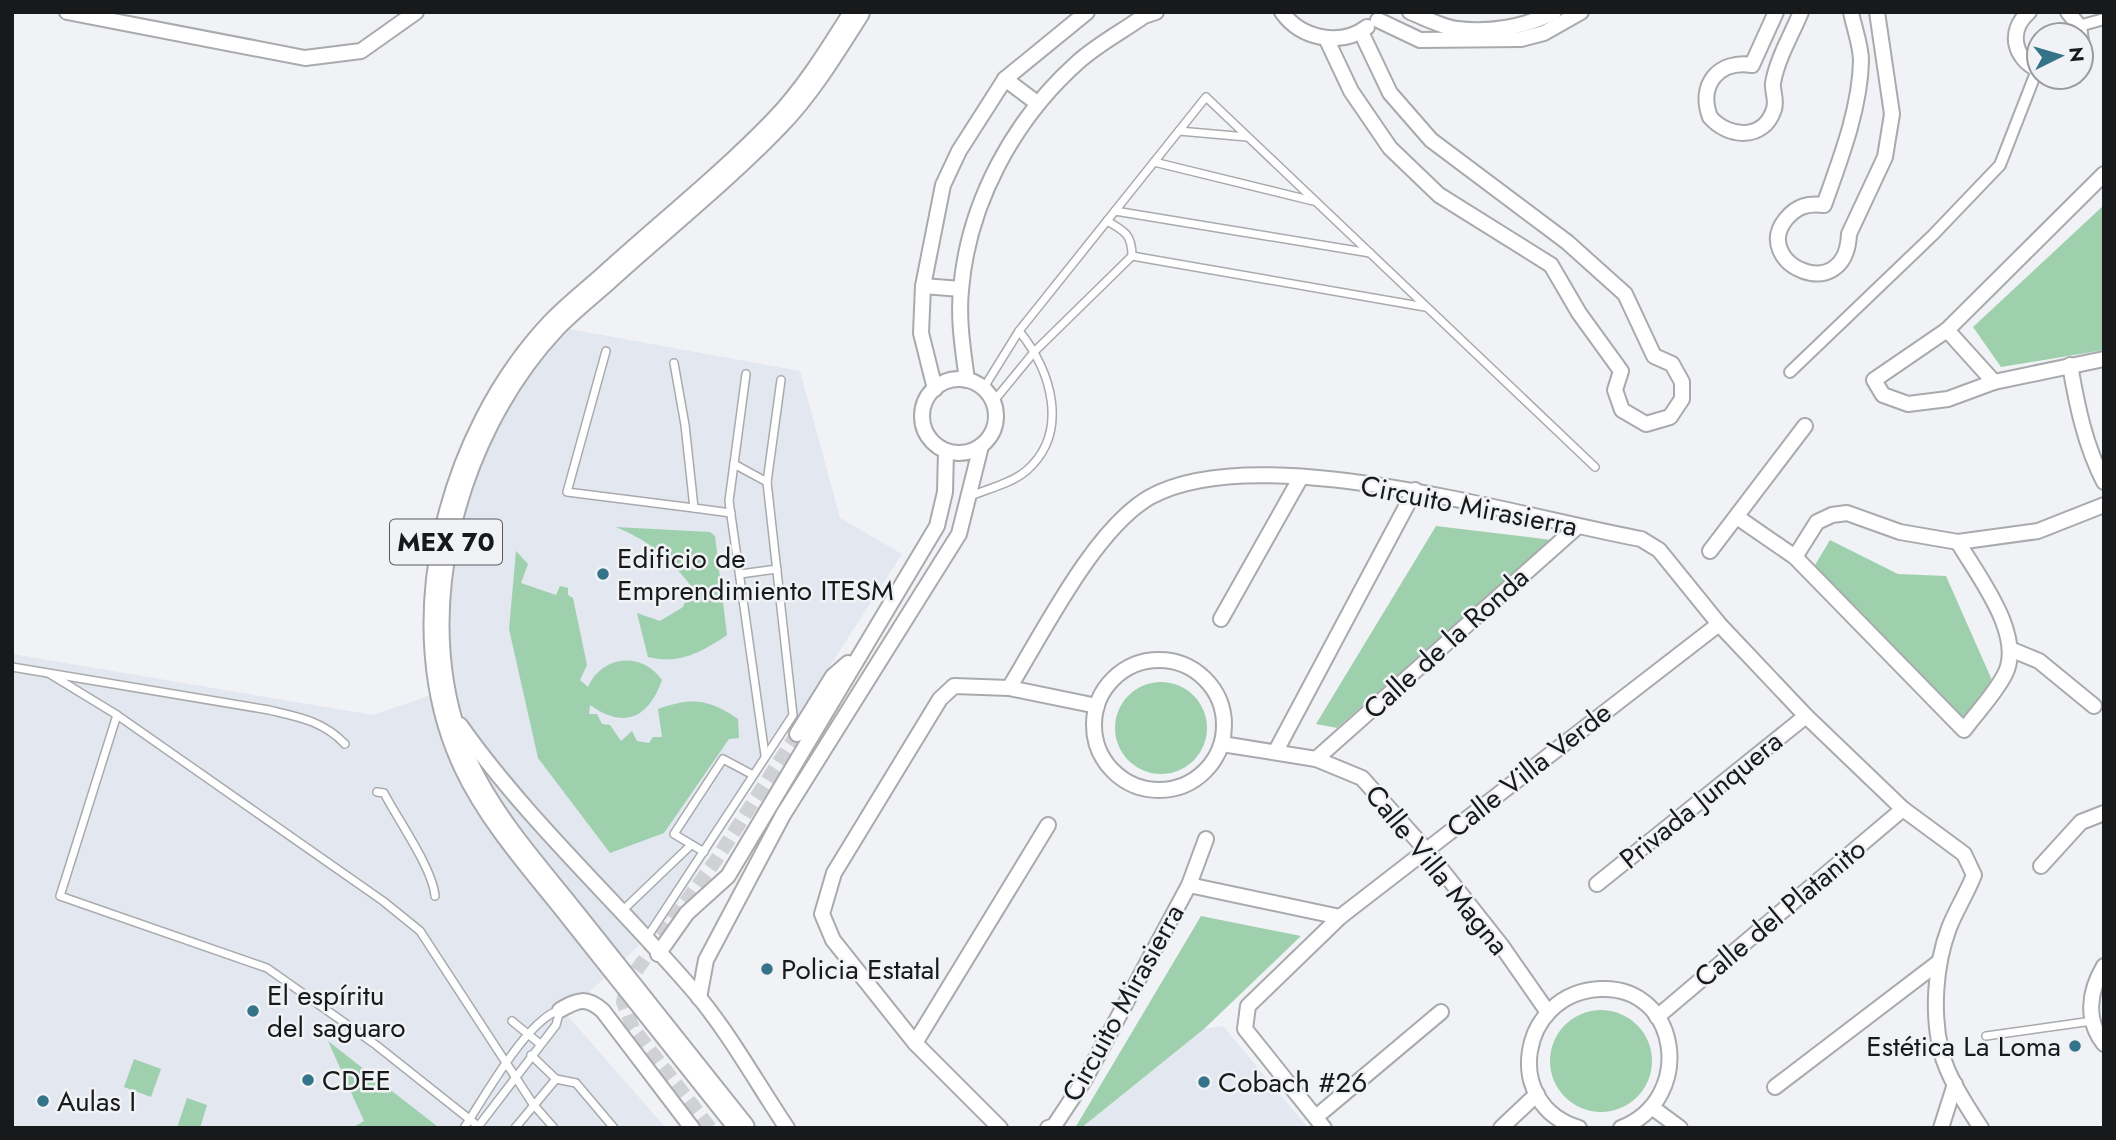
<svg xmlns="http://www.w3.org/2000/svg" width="2116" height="1140" font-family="Jost,sans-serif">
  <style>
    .built { fill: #e2e7f0 }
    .green { fill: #9fd0ae }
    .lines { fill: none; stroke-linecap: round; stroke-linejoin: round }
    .minor-tunnel { stroke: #d0d1d4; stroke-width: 14; stroke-dasharray: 14 7; stroke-linecap: butt }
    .service-casing { stroke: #a9aaad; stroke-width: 10 }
    .pedestrian-casing { stroke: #a9aaad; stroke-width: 14 }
    .minor-casing { stroke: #a9aaad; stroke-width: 18 }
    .trunk-casing { stroke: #a9aaad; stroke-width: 28 }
    .service { stroke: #fff; stroke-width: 7 }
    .pedestrian { stroke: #fff; stroke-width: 10 }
    .minor { stroke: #fff; stroke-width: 14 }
    .trunk { stroke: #fff; stroke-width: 24 }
    .poi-dot { fill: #347388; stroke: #f1f2f5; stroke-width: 2.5 }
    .labels { text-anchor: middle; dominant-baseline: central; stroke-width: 5; stroke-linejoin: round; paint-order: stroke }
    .shield { fill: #f1f2f5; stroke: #595a5c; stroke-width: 2 }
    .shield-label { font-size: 26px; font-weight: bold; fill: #18191a }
    .street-label { font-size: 28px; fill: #18191a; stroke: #f1f2f5 }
    .poi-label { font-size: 28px; fill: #18191a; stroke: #f1f2f5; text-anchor: start }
  </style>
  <rect width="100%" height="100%" fill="#f1f2f5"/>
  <g class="built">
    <polygon points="553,326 800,371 840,518 902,554 667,919 566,1014 666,1128 12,1128 12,654 373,715 443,691 439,652 464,470"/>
    <polygon points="1223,1026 1308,1128 1081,1128 1204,1029"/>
  </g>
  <g class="green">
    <polygon points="2104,205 2104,350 2001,367 1973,327"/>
    <polygon points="1436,526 1552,540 1337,728 1316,724"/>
    <path d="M616,527L710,532L715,536L727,635C702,652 679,665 648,657L637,613L660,621L683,607L691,586C669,557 649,541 616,527Z"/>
    <polygon points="1830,540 1898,574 1946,576 1995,687 1962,724 1812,570"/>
    <path d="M516,551L528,564L521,583L556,595L560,586L568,588V595L573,598L587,665L580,680L588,687C602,655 642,651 662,680C648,719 624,729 590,705L589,714H597L602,724L610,725L621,741L632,731L637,741L649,743L653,737H662L658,709C692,697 709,699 738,719L739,738L729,739L664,833L610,853L538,758L509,629Z"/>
    <circle cx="1161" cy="728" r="46"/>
    <polygon points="1201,916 1301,936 1204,1029 1081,1128 1075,1128"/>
    <circle cx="1601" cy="1061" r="51"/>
    <polygon points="328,1041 438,1127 437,1128 352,1128 364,1121"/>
    <polygon points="134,1059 161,1069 151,1097 124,1087"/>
    <polygon points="187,1098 207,1105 200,1128 177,1128"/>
  </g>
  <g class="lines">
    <polyline class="minor-tunnel" points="710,1128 633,1028 623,1002 628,982 716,860 797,734"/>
    <g class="service-casing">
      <g id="service">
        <polyline points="1179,131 1247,137"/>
        <polyline points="1154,162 1313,201"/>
        <polyline points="1115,211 1370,253"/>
        <polyline points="1132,256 1425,307"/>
        <polyline points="606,351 567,492 694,508"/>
        <polyline points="674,363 685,425 694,508 731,513"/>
        <polyline points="746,374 729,501 765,755"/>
        <polyline points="983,389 1019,331 1206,97 1595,467"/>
        <path d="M993,402L1035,351L1132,256C1132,235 1125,231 1107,221"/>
        <polyline points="734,464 767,482"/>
        <path d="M971,496C987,489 1012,483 1026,471C1070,433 1052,371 1019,331"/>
        <polyline points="740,574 777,569"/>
        <path d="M12,667L269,710C299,717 323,721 345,744"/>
        <polyline points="50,674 117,715 383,901 420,931 533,1104 554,1128"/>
        <polyline points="117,715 60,896 267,968 376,1045 478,1126"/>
        <path d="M377,792L384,793C398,820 433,869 435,896"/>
        <polyline points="704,852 674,834 723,759 753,775"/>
        <polyline points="621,912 691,845"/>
        <polyline points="646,939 793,715 767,482 781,380"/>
        <polyline points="512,1021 540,1044"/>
        <polyline points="1986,1036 2092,1021"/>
        <polyline points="531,1055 556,1079"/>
        <path d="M464,1128C484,1098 527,1019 560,1010"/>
        <polyline points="477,1128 556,1025 560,1010"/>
        <polyline points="515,1128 556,1079 576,1083 614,1128"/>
      </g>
    </g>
    <g class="pedestrian-casing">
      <g id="pedestrian">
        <polyline points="2079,26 2104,19"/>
        <polyline points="1790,372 1933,235 2000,165 2037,70"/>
      </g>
    </g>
    <g class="minor-casing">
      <g id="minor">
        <polyline points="67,12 305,58 361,51 416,12"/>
        <path d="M1282,12C1301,39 1341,47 1367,27"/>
        <path d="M1410,12C1425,18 1442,27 1457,29C1490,33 1525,27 1554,12"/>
        <path d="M1776,12L1752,65C1718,60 1698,85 1710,117C1728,138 1764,141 1774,109C1777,100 1772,91 1773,83C1777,59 1792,34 1801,12"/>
        <path d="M1851,12C1854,28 1861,45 1861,61C1860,109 1840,160 1824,205C1808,203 1797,206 1786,219C1750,263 1846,308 1849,234L1885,157L1892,114L1877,12"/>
        <path d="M2029,12C2007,31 2014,59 2039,70"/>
        <polyline points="2068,12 2079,26 2081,41"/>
        <polyline points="1378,20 1420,40 1521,39 1544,33 1581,12"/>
        <polyline points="1326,38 1351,91 1390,148 1439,195 1551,265 1579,313 1621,371 1615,390 1622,410 1646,424 1670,417 1682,399 1682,382 1672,364 1654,356 1625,294 1567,242 1431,140 1390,93 1361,32"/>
        <polyline points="1005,79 1037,103"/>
        <polyline points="2104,174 1947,330 1874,380 1883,395 1908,404 1948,399 1994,382 2104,359"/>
        <polyline points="923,286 961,289"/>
        <polyline points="1947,330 1994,382"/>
        <path d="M2070,365C2077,406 2085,445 2104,482"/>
        <circle cx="959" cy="416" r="37"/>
        <path d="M967,380C963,350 958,320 961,290C968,203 1014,119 1078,62C1098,44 1123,31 1144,16L1156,12"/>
        <polyline points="935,389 921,333 923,286 943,185 959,151 1005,79 1087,12"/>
        <path d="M1737,517L1795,557L1964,730C1977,712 1995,694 2005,674C2025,635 1977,575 1958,542"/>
        <polyline points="1710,551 1805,426"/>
        <polyline points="1795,557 1817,522 1832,515 1847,513 1900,532 1958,542 2038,531 2104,505"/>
        <polyline points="1221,619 1301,477"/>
        <polyline points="2010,649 2039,661 2094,706"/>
        <circle cx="1159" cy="725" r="65"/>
        <path d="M1009,688C1043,633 1094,529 1150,497C1257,437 1521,517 1641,539L1659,550L1719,624L1806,716L1903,809L1964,854L1974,875C1967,893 1956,910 1949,928C1935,965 1932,1013 1941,1051C1948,1078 1966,1105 1981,1128"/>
        <path d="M460,725C530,824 620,904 698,996C731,1036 758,1085 787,1128"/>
        <polyline points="797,734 833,676 848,663"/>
        <polyline points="1222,744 1316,759 1362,778 1426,850 1501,945 1547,1011"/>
        <polyline points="1276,751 1415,490"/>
        <polyline points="1316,759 1577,527"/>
        <polyline points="2041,866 2081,822 2104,813"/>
        <polyline points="1597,884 1806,716"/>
        <polyline points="1189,885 1340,917"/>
        <polyline points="658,954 687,913 728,876 937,526 945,492 946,451"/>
        <path d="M2104,966C2089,991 2085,1020 2104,1044"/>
        <polyline points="699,998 706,960 783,815 959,534 981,446"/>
        <path d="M560,1010C578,1000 586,996 603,1011L692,1128"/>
        <polyline points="1657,1017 1903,809"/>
        <polyline points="915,1043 1048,825"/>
        <polyline points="1775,1087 1939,962"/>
        <polyline points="1653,1108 1680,1128"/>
        <polyline points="1316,1117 1441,1012"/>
        <polyline points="1000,1128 915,1043 833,940 822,914 834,873 940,699 954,686 1009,688 1097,706"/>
        <polyline points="1048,1128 1054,1126 1085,1079 1189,885 1206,839"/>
        <polyline points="1324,1128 1245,1029 1248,1006 1340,917 1719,624"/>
        <polyline points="1501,1128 1537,1094"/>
        <path d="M1579,1128C1501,1105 1519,993 1600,989C1680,985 1696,1099 1621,1128"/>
        <polyline points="1941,1128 1955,1084"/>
      </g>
    </g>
    <g class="trunk-casing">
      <path id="trunk" d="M742,1128C686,1058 631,988 575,918C538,871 493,822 467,767C400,627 450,436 553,326C568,310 587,295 604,280C661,228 723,179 777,123C808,91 833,50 857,12"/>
    </g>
    <use href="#service" class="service"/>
    <use href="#pedestrian" class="pedestrian"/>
    <use href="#minor" class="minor"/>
    <use href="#trunk" class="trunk"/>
  </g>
  <g class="poi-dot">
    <circle cx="603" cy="574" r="7"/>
    <circle cx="767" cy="969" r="7"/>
    <circle cx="253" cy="1011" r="7"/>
    <circle cx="2075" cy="1046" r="7"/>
    <circle cx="308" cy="1080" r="7"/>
    <circle cx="1204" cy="1082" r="7"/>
    <circle cx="43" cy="1101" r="7"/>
  </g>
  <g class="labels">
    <rect class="shield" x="390" y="519.5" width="112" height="45" rx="5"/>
    <g class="shield-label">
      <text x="446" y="542">MEX 70</text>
    </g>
    <g class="street-label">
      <text transform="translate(1469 506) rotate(11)">Circuito Mirasierra</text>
      <text transform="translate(1446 643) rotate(-42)">Calle de la Ronda</text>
      <text transform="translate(1529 770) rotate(-38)">Calle Villa Verde</text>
      <text transform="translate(1701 800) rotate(-39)">Privada Junquera</text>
      <text transform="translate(1437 870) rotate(51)">Calle Villa Magna</text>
      <text transform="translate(1780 913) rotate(-40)">Calle del Platanito</text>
      <text transform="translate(1123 1003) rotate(-61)">Circuito Mirasierra</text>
    </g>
    <g class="poi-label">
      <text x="617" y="558">Edificio de<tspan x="617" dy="32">Emprendimiento ITESM</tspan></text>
      <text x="781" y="969">Policia Estatal</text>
      <text x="267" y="995">El espíritu<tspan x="267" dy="32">del saguaro</tspan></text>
      <text x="2061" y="1046" text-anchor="end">Estética La Loma</text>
      <text x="322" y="1080">CDEE</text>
      <text x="1218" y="1082">Cobach #26</text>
      <text x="57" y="1101">Aulas I</text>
    </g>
  </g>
  <rect width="2116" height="1140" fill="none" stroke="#18191a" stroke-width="28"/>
  <g transform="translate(2060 56) rotate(85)"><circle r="33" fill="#f1f2f5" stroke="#9a9b9d" stroke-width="2"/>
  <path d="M0-5L12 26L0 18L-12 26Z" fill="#347388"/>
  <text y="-10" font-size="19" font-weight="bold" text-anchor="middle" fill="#18191a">N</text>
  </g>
</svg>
